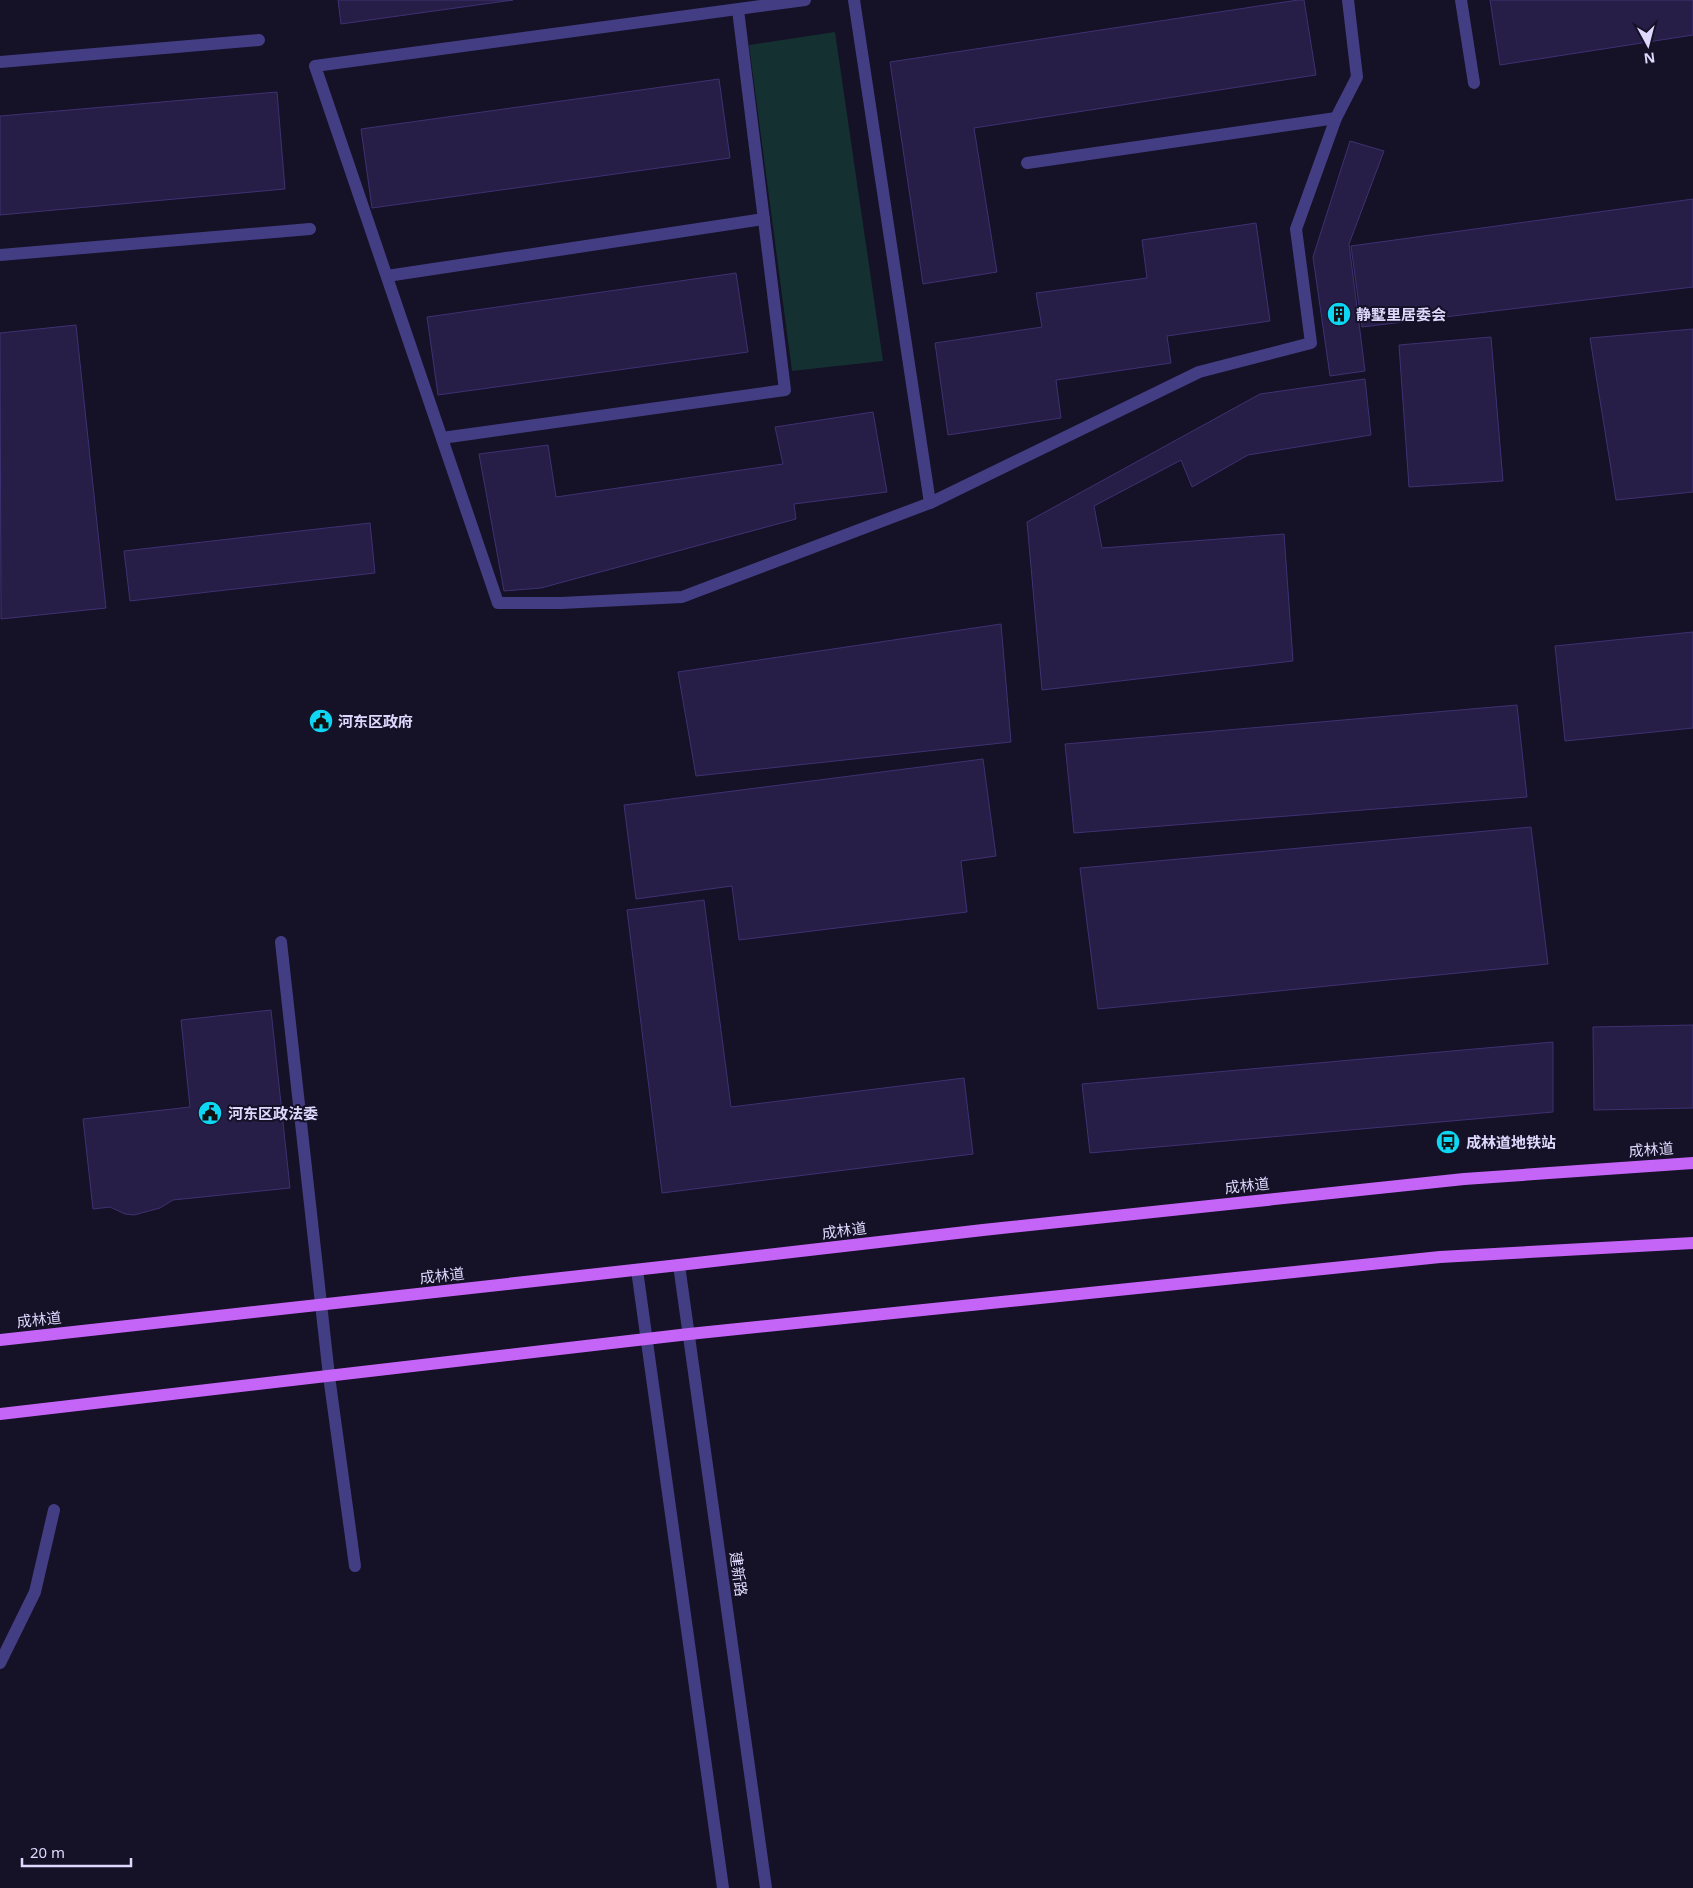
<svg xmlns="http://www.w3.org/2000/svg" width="1693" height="1888" font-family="'Noto Sans','Noto Sans SC',sans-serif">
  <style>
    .green { fill: #143030 }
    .building { fill: #271e47; stroke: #3f3172 }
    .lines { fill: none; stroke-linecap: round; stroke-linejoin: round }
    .lane { stroke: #433e83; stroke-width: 12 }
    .street { stroke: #433e83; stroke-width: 12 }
    .primary { stroke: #c565f8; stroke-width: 12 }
    .labels { text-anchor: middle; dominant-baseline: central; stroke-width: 4; stroke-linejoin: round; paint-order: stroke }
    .poi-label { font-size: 15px; font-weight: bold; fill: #ded8fd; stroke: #151127; text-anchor: start }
    .street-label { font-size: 15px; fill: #ded8fd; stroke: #151127 }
  </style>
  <rect width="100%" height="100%" fill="#151127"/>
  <polygon class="green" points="835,32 883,361 792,371 749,45"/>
  <g class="building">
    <polygon points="338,0 513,0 341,24"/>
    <polygon points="1298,0 1304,0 1316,75 974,128 997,272 923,284 890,62"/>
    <polygon points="1490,0 1693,0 1693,35 1500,65"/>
    <polygon points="719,79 730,158 372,208 361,129"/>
    <polygon points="277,92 285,189 0,215 0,116"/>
    <polygon points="1350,141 1384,151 1349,244 1365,371 1330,376 1313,257"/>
    <polygon points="1693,199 1693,287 1362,327 1351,246"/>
    <polygon points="1256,223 1270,321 1167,336 1171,363 1056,380 1061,418 948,435 935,343 1042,327 1036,293 1147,278 1142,240"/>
    <polygon points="736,273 748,352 438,395 427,317"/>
    <polygon points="76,325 106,608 1,619 0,333"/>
    <polygon points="1693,329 1693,492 1616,500 1590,338"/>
    <polygon points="1491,337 1503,481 1409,487 1399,345"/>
    <polygon points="1365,379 1371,435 1248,455 1192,487 1181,460 1094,506 1102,548 1284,534 1293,661 1042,690 1027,522 1260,394"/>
    <polygon points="873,412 887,492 794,504 796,519 541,588 504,591 479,454 548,445 556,497 783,464 775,427"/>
    <polygon points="370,523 375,573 130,601 124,551"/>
    <polygon points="1001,624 1011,742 696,776 678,672"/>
    <polygon points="1693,632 1693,728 1565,741 1555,646"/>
    <polygon points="1517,705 1527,797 1074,833 1065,744"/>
    <polygon points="983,759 996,856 961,861 967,912 739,940 732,886 636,899 624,805"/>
    <polygon points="1531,827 1548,964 1098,1009 1080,868"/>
    <polygon points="704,900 731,1107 964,1078 973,1154 662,1193 627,910"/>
    <polygon points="271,1010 290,1188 173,1200 160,1208 134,1215 125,1214 110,1207 93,1209 83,1119 190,1107 181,1020"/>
    <polygon points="1693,1025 1693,1108 1594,1110 1593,1027"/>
    <polygon points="1553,1042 1553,1112 1090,1153 1082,1084"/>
  </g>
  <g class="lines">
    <polyline class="lane" points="0,1663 35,1592 54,1510"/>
    <g class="street">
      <polyline points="805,0 315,66 498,603 561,603 682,597 930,503 1199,372 1311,343 1296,229 1336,118 1357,77 1348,0"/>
      <polyline points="854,0 930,503"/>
      <polyline points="1461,0 1474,83"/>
      <polyline points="0,62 259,40"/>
      <polyline points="1027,163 1336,118"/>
      <polyline points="0,255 310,229"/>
      <polyline points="387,276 764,219"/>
      <polyline points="442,438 785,390 738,10"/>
      <polyline points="281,942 329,1376 355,1566"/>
      <polyline points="679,1265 766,1888"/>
      <polyline points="637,1270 723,1888"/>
    </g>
    <g class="primary">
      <polyline points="0,1340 679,1265 983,1230 1464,1179 1693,1163"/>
      <polyline points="0,1414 689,1334 1440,1257 1693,1243"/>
    </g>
  </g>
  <defs>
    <g id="building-disc" transform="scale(1.25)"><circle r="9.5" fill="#0ed6f3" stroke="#151127"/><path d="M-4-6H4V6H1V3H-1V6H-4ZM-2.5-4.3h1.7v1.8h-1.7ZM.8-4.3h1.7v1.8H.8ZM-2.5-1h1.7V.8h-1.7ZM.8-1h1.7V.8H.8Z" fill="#111"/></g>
    <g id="civic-disc" transform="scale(1.25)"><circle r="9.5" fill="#0ed6f3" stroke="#151127"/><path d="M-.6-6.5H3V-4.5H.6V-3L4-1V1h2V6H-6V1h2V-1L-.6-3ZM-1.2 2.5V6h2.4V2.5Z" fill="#111"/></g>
    <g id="bus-disc" transform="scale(1.25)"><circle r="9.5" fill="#0ed6f3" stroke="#151127"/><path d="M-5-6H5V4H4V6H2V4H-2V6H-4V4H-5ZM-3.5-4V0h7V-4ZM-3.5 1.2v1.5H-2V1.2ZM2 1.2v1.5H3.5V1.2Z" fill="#111"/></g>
  </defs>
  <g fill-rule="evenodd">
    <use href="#building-disc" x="1339" y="314"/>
    <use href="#civic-disc" x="321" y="721"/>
    <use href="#civic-disc" x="210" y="1113"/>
    <use href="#bus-disc" x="1448" y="1142"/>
  </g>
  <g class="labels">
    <g class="poi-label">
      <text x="1356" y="314">静墅里居委会</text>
      <text x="338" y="721">河东区政府</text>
      <text x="228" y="1113">河东区政法委</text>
      <text x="1466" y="1142">成林道地铁站</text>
    </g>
    <g class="street-label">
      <text transform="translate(1651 1149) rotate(-4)">成林道</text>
      <text transform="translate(1247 1185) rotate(-6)">成林道</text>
      <text transform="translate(844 1230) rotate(-7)">成林道</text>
      <text transform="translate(442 1275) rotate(-6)">成林道</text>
      <text transform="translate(39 1319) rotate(-6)">成林道</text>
      <text transform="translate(739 1574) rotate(82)">建新路</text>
    </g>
  </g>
  <g transform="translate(1648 45) rotate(173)" stroke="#151127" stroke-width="4" paint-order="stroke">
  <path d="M0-4L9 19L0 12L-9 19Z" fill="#ded8fd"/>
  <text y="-8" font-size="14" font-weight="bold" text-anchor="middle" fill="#ded8fd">N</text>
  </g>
  <path d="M22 1858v8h109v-8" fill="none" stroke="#ded8fd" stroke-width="2.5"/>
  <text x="30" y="1858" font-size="15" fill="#ded8fd" stroke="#151127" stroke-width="4" paint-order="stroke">20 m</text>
</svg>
